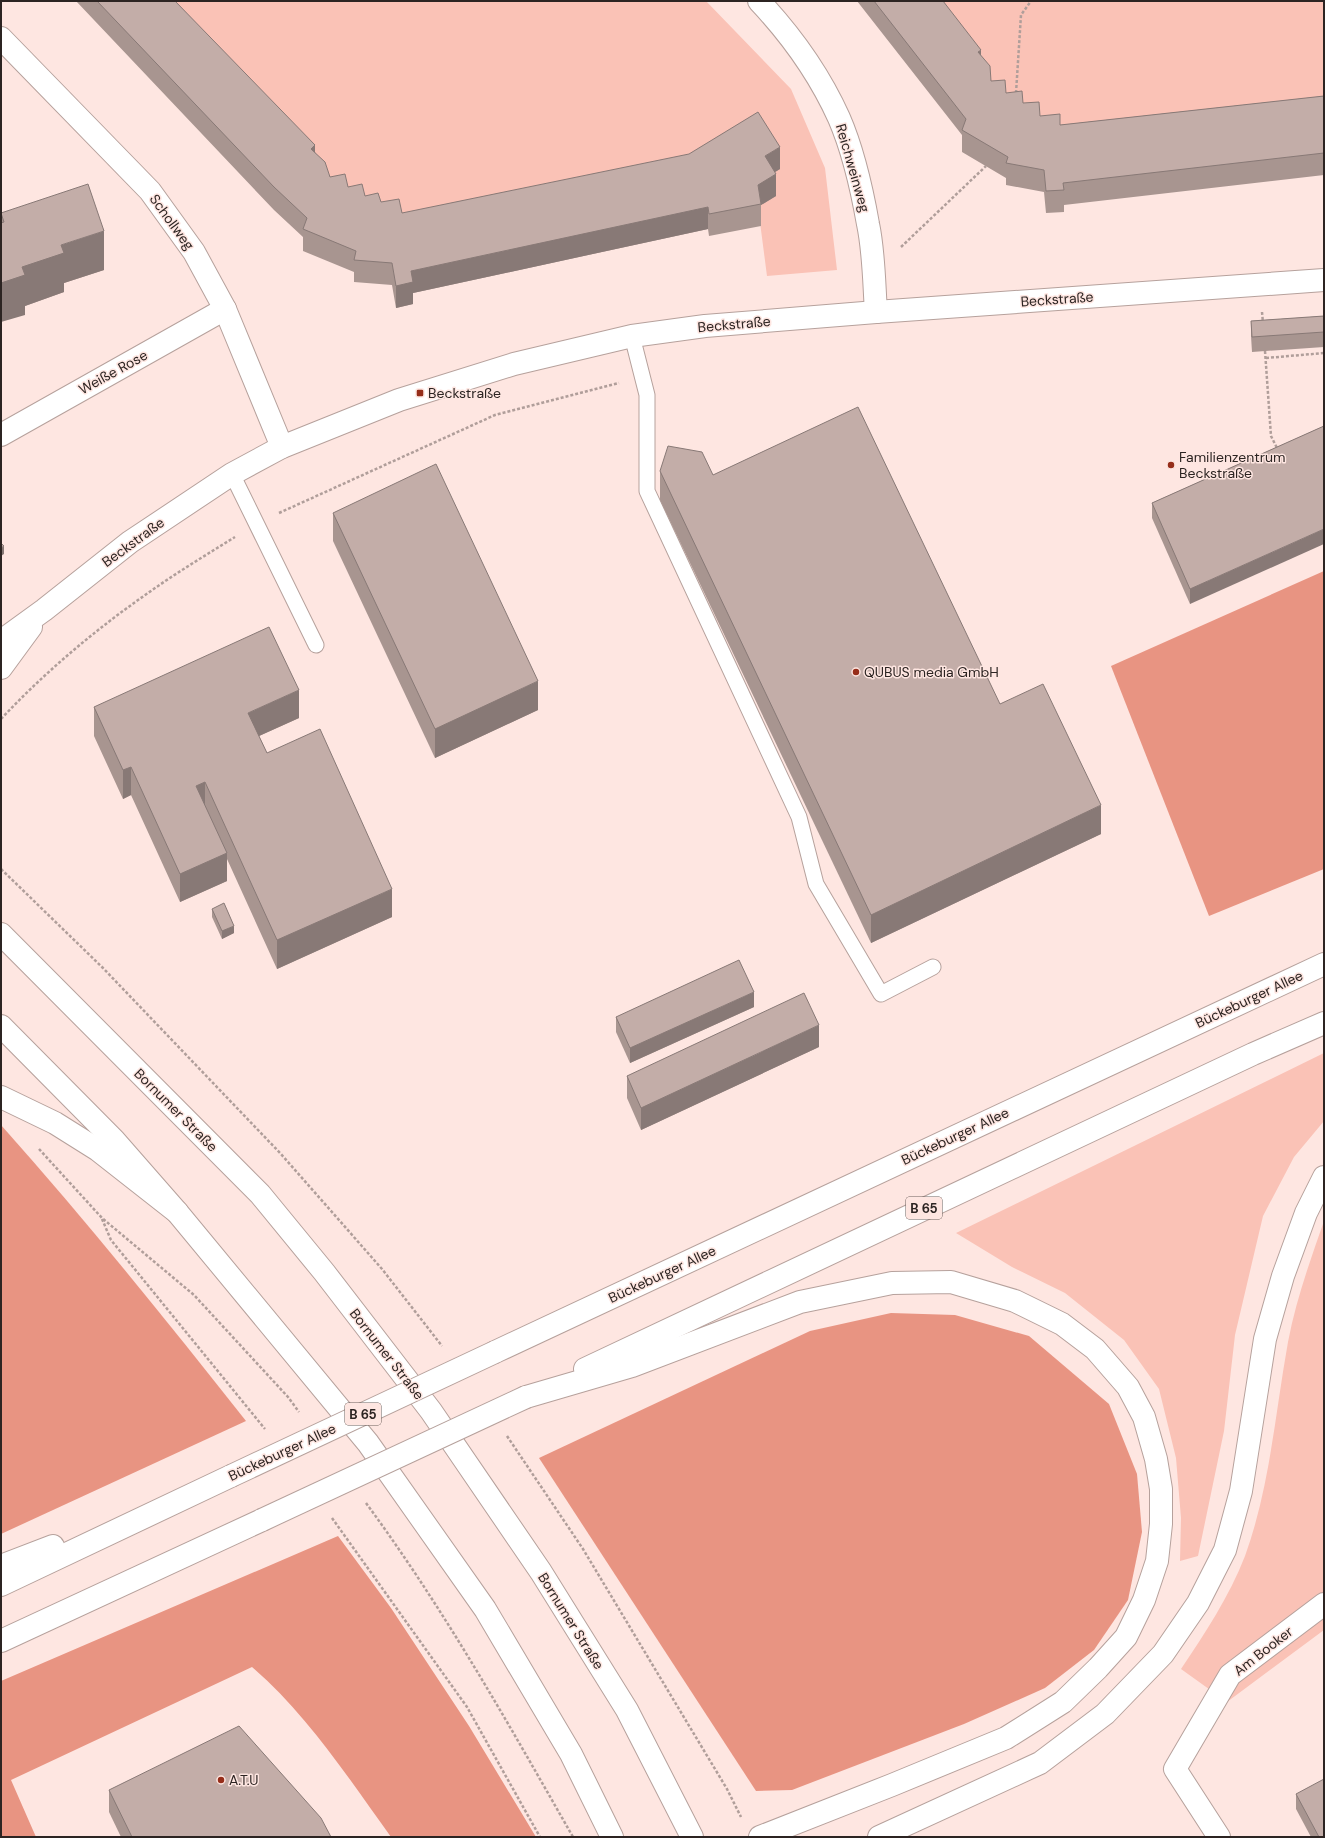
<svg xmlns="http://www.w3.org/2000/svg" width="1325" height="1838" font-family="'DM Sans',sans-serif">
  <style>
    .green { fill: #fac2b6 }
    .forest { fill: #e89482 }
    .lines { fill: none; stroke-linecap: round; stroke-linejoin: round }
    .service-casing { stroke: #b6a19c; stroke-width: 17 }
    .minor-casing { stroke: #b6a19c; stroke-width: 24 }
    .secondary-casing { stroke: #b6a19c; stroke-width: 24 }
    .trunk-casing { stroke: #b6a19c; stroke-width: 24 }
    .path { stroke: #b09e9a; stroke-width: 2.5; stroke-dasharray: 3 2; stroke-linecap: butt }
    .service { stroke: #fff; stroke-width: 15 }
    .minor { stroke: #fff; stroke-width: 22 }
    .secondary { stroke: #fff; stroke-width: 22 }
    .trunk { stroke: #fff; stroke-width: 22 }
    .trunk-bridge-casing { stroke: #b6a19c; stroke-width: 24; stroke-linecap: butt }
    .trunk-bridge { stroke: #fff; stroke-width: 22 }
    .wall { fill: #a89590 }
    .shaded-wall { fill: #887976 }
    .building { fill: #c3ada8; stroke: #887976 }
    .poi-dot { fill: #962d19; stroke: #fee6e1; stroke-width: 1.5 }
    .labels { text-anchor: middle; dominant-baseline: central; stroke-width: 3; stroke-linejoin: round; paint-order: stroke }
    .shield { fill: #fee6e1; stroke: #6b5e5b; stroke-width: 1 }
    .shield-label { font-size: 13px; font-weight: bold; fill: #2c2422 }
    .street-label { font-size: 14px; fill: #2c2422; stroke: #fee6e1 }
    .poi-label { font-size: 14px; fill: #2c2422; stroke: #fee6e1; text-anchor: start }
  </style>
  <rect width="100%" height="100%" fill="#fee6e1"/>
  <g class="green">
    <polygon points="154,1 706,1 791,89 825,168 837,270 767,276 758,207 402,235 348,209"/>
    <polygon points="925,1 1324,1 1324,118 1094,143 1006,115"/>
    <polygon points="1324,1053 1324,1121 1294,1157 1263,1216 1235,1335 1224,1431 1198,1556 1180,1561 1181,1518 1176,1458 1159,1389 1124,1340 1065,1293 1012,1267 956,1233"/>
    <path d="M1324,1221V1630L1227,1702L1181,1669C1205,1633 1229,1597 1245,1556C1270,1487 1275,1414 1288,1342C1296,1300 1310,1261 1324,1221Z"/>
  </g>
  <g class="forest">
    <polygon points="1324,571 1324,869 1209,916 1111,666"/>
    <path d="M1,1125C86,1220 166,1320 246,1421L1,1534Z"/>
    <polygon points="891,1313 955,1315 1029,1336 1109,1404 1137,1474 1142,1532 1128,1600 1094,1650 1045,1688 964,1724 792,1790 756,1791 539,1458 810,1331"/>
    <path d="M338,1536L391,1608L469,1726L536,1837H391C350,1780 306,1713 252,1667L11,1780L36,1837H1V1681Z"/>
  </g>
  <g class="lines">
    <g class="service-casing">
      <g id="service">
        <polyline points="632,336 647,395 647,491 799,817 816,884 881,994 933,967"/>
        <polyline points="232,474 316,645"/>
      </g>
    </g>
    <g class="minor-casing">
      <g id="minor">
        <path d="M759,1C791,35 820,76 839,118C853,150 862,190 868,224C874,252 874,283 876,312"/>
        <polyline points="1,38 150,191 194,252 225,309 282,447"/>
        <polyline points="1,435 225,309"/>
        <polyline points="1,641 44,610 130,542 232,474 282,447 399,400 514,364 632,336 705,326 876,312 1324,280"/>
        <polyline points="1,668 31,627"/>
        <polyline points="1219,1837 1175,1769 1230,1675 1324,1604"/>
      </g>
    </g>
    <g class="secondary-casing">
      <g id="secondary">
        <polyline points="1,934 260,1194 324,1272 431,1411 541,1572 627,1710 692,1837"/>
        <polyline points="1,1026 114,1140 177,1212 368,1443 485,1609 571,1754 612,1837"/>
      </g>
    </g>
    <g class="trunk-casing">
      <g id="trunk">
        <polyline points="1,1097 55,1123 98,1150 177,1212"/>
        <polyline points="495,1352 1324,964"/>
        <polyline points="585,1369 1253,1054 1324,1023"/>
        <polyline points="526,1397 632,1366 800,1302 892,1283 951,1282 1015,1301 1062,1324 1095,1349 1128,1387 1144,1417 1156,1459 1161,1489 1161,1524 1157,1561 1144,1600 1126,1637 1098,1668 1063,1702 1006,1738 892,1785 760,1837"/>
        <polyline points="1,1566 53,1546"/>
        <polyline points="1,1585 231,1476"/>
        <polyline points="1,1641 262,1520"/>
        <polyline points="879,1837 1040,1763 1105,1714 1163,1654 1198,1603 1225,1550 1241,1491 1265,1339 1283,1276 1306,1213 1324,1177"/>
      </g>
    </g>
    <g class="path">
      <polyline points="1016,93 1021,15 1031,1"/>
      <polyline points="901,247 986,166"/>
      <polyline points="1262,312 1263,323"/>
      <polyline points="1265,351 1271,436 1278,450"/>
      <polyline points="1266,358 1324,353"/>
      <polyline points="279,513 495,415 619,383"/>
      <path d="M1,719C45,672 95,630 148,593C176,573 206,555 235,537"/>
      <polyline points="1,869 103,968 281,1154 382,1269 442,1346"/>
      <polyline points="39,1149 102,1218 194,1295 288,1397 299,1412"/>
      <polyline points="102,1219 111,1240 265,1429"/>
      <polyline points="507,1436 583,1549 727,1789 741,1817"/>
      <path d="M366,1503C444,1609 508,1723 573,1837"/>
      <polyline points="332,1518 467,1707 540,1837"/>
    </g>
    <use href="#service" class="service"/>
    <use href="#minor" class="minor"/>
    <use href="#secondary" class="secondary"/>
    <use href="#trunk" class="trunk"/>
    <g class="trunk-bridge-casing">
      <g id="trunk-bridge">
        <polyline points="231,1476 495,1352"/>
        <polyline points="262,1520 526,1397"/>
      </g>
    </g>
    <use href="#trunk-bridge" class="trunk-bridge"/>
  </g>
  <g class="wall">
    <polygon points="76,1 175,1 315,152 330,177 348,187 365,196 381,202 402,213 780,169 775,172 776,196 761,205 761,226 709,236 708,229 413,293 413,304 396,308 392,285 354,282 354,272 303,251 303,237 274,210"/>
    <polygon points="857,1 943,1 981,56 991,81 1006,93 1040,116 1060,125 1324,96 1324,175 1064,205 1064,212 1046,213 1044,192 1006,185 1006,178 962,152 962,135"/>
    <polygon points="1,213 104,270 64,283 64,292 25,306 25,315 1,223"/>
    <polygon points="1324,316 1324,347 1252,352 1251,336 1251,321"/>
    <polygon points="1324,426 1190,604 1152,518 1152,503"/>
    <polygon points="660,471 713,475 1000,704 1101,834 871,943 660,500"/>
    <polygon points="333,513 538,710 435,758 333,541"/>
    <polygon points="94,707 299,718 259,736 267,753 392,917 277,969 227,859 227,881 180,902 131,795 123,799 94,736"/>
    <polygon points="212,909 234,933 222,939 212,917"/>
    <polygon points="754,1007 630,1063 616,1032 616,1017"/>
    <polygon points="819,1047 641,1130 627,1098 627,1076"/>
    <polygon points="109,1790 331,1837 121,1837 109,1812"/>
    <polygon points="1296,1794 1324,1837 1311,1837 1296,1809"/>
  </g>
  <g class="shaded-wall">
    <polygon points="981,50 981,72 978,52"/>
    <polygon points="315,145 315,167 311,149"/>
    <polygon points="780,147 780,169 765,178 765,156"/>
    <polygon points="776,174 776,196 761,205 758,185"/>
    <polygon points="708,207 708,229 413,293 413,304 396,308 396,286 411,271"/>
    <polygon points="104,231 104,270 64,283 64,292 25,306 25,315 1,322 1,283 22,267 61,245"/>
    <polygon points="1324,529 1324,544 1190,604 1190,589"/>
    <polygon points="4,546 4,554 1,556 1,548"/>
    <polygon points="538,681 538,710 435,758 435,729"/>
    <polygon points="299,690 299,718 248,741 248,713"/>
    <polygon points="131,767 131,795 123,799 123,770"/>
    <polygon points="205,782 205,810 196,786"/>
    <polygon points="1101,805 1101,834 871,943 871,915"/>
    <polygon points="227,853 227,881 180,902 180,874"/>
    <polygon points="392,889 392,917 277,969 277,940"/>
    <polygon points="234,926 234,933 222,939 222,931"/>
    <polygon points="754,992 754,1007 630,1063 630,1048"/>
    <polygon points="819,1025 819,1047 641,1130 641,1108"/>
  </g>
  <g class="building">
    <polygon points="97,1 175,1 315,145 311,149 325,162 330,177 345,174 348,187 362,184 365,196 378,193 381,202 399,199 402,213 689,154 758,112 780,147 765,156 776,174 758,185 761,204 709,214 708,207 411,271 413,282 396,286 392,263 354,260 356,251 303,229 307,218 274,187"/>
    <polygon points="874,1 943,1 981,50 978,52 990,66 991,81 1005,80 1006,93 1022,91 1023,103 1039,102 1040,116 1060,114 1060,125 1324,96 1324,153 1063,183 1064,190 1046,191 1044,170 1006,163 1008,157 962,130 966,119"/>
    <polygon points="88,184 104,231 61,245 64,253 22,267 25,275 1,283 1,223 4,222 1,213"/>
    <polygon points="1324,316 1324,332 1252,337 1251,321"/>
    <polygon points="858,407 1000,704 1043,684 1101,805 871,915 660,471 668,446 702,452 713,475"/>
    <polygon points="1324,426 1324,529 1190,589 1152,503"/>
    <polygon points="436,464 538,681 435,729 333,513"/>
    <polygon points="1,543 4,546 1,548"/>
    <polygon points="269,627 299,690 248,713 267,753 320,729 392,889 277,940 205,782 196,786 227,853 180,874 131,767 123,770 94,707"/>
    <polygon points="224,903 234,926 222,931 212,909"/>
    <polygon points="739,960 754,992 630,1048 616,1017"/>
    <polygon points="804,993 819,1025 641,1108 627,1076"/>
    <polygon points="239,1726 321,1818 331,1837 132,1837 109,1790"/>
    <polygon points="1324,1779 1324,1837 1319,1837 1296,1794"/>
  </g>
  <g class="poi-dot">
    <rect x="416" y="389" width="8" height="8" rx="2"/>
    <circle cx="1171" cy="465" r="4"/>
    <circle cx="856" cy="672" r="4"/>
    <circle cx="221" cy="1780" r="4"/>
  </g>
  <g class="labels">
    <g class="shield">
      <rect x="906" y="1197" width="36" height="22" rx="3"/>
      <rect x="345" y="1403" width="36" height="22" rx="3"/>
    </g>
    <g class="shield-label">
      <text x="924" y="1208">B 65</text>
      <text x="363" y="1414">B 65</text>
    </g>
    <g class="street-label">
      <text transform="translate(853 168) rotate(74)">Reichweinweg</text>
      <text transform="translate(172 222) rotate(54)">Schollweg</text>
      <text transform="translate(1057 299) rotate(-4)">Beckstraße</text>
      <text transform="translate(734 324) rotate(-5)">Beckstraße</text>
      <text transform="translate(113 372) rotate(-29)">Weiße Rose</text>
      <text transform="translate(133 542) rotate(-36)">Beckstraße</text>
      <text transform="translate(1249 999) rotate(-25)">Bückeburger Allee</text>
      <text transform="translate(176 1110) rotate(45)">Bornumer Straße</text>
      <text transform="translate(955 1136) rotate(-25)">Bückeburger Allee</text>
      <text transform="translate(662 1274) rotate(-25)">Bückeburger Allee</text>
      <text transform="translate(387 1354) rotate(52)">Bornumer Straße</text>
      <text transform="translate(282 1452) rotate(-25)">Bückeburger Allee</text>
      <text transform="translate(571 1621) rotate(58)">Bornumer Straße</text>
      <text transform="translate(1263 1651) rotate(-38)">Am Booker</text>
    </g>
    <g class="poi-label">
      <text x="428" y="393">Beckstraße</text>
      <text x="1179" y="457">Familienzentrum<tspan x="1179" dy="16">Beckstraße</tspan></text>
      <text x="864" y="672">QUBUS media GmbH</text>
      <text x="229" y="1780">A.T.U</text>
    </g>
  </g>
  <rect width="1325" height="1838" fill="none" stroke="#2c2422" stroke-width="4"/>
</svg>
